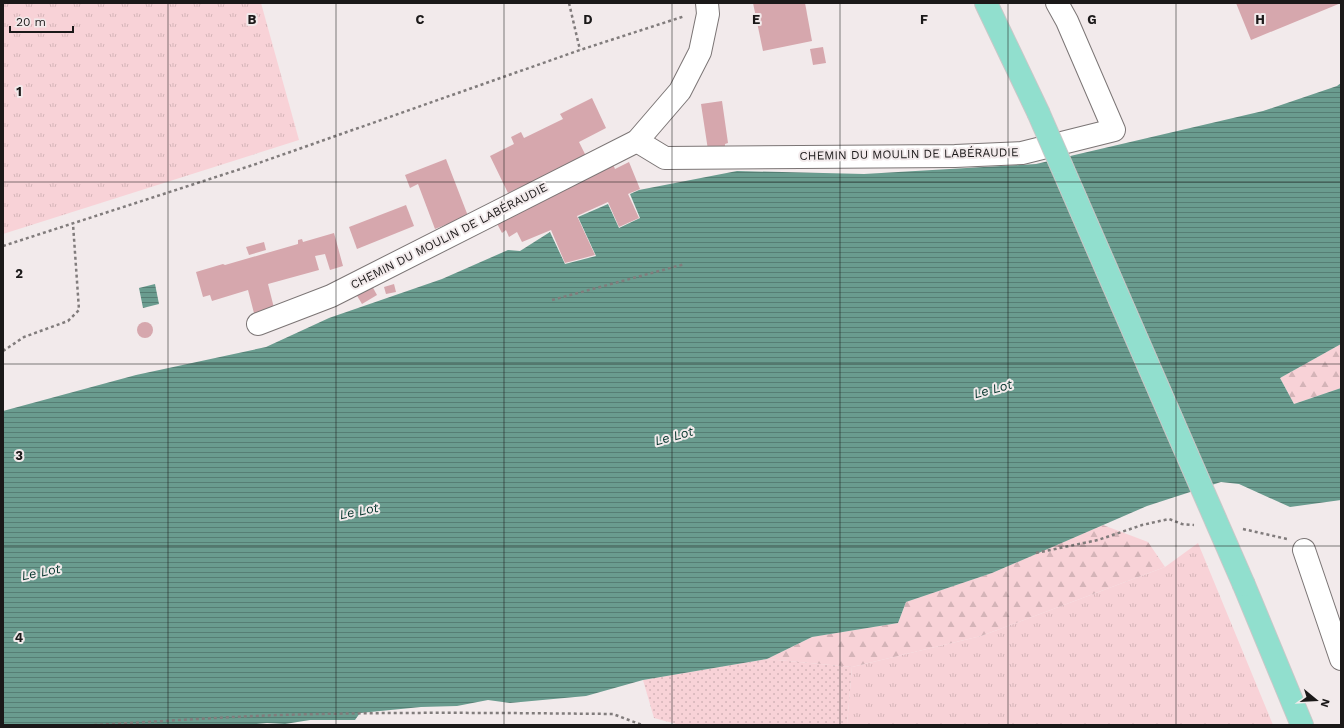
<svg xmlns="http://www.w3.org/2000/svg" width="1344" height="728" font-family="'Work Sans',sans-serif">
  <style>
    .grass { fill: url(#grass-tufts) }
    .forest { fill: url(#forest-firs) }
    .park { fill: url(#park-dots) }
    .water { fill: url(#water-rules) }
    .building { fill: #d6a7ad }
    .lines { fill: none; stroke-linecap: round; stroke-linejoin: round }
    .minor-casing { stroke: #7b7575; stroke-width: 24 }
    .primary-casing { stroke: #c8c8c8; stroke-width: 24 }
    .path { stroke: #817c7c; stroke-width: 2.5; stroke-dasharray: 3 3; stroke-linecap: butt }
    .minor { stroke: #fff; stroke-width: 22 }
    .primary { stroke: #91dfce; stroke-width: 22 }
    .primary-bridge-casing { stroke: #c8c8c8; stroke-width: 24; stroke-linecap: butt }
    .primary-bridge { stroke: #91dfce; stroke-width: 22 }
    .grid { fill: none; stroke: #1b1919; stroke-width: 1; stroke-opacity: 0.55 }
    .labels { text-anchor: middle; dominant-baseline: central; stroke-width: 4; stroke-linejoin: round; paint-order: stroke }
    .street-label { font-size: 12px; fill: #1b1919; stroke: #f2eaeb }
    .water-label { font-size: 13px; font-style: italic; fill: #03342b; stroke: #f2eaeb }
    .grid-label { font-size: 13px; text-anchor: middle; font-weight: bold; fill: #1b1919; stroke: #f2eaeb; stroke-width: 4; stroke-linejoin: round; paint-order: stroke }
  </style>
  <defs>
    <pattern id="grass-tufts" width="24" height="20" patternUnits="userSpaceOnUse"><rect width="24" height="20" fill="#f8d2d7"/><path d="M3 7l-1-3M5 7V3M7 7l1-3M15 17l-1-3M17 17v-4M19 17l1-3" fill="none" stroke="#d4b4b8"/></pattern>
    <pattern id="forest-firs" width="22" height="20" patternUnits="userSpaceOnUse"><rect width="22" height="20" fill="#f8d2d7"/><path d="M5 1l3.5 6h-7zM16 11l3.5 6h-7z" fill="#d4b4b8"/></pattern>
    <pattern id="park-dots" width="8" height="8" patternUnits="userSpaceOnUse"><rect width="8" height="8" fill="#f8d2d7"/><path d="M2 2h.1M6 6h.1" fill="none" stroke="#d4b4b8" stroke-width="1.8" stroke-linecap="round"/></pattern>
    <pattern id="water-rules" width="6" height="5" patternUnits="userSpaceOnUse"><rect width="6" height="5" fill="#6a9c8f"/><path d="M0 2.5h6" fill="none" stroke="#567e74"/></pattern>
  </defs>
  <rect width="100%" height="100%" fill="#f2eaeb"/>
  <g class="grass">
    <polygon points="3,3 261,3 299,140 3,234"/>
    <polygon points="1198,543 1273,725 847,725 852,667 981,636 1165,567"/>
  </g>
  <g class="forest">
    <polygon points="1341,344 1341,388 1294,404 1280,378"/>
    <polygon points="1103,525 1148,542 1165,567 981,636 852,667 767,659 812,637 898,623 906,602 992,573"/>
  </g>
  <polygon class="park" points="767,659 852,667 847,725 680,725 654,718 643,680"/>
  <g class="water">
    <polygon points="1341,83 1341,344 1280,378 1294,404 1341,388 1341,500 1290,507 1239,484 1221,482 1147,506 992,573 906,602 898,623 812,637 767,659 643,680 586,696 510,703 488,700 457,706 421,707 360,713 355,720 310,720 285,724 267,723 245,725 3,725 3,411 136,375 266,347 329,318 442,279 508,250 520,251 550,232 565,264 596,256 578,217 608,204 619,228 640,218 630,194 639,190 737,171 864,174 1036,164 1263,111 1337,86"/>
    <polygon points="155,284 159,304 143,308 139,288"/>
  </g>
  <g class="building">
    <polygon points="753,3 805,3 812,41 763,51"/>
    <polygon points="1236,3 1341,3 1251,40"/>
    <polygon points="823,47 826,63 813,65 810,49"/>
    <polygon points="592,98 606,128 579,142 586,156 508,193 490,156 514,144 511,137 521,132 524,138 563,119 560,114"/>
    <polygon points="722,101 728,143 725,144 725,148 708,150 701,104"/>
    <polygon points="446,159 468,216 435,229 418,184 410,188 405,175"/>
    <polygon points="612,162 615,169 629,162 640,189 628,194 639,218 619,227 608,202 577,216 595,255 565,263 551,230 522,242 517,232 509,237 506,230 502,233 494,218"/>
    <polygon points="406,205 414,226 357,249 349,227"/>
    <polygon points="334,233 343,266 330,270 325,254 315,256 319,270 268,284 275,312 255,317 248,290 212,301 210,295 203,297 196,272 223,264 225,265 298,244 298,240 302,239 303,242"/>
    <polygon points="264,242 266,250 249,255 246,247"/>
    <polygon points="394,284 396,292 386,294 384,287"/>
    <polygon points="372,286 377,295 362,304 356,294"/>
    <circle cx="145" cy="330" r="8"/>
  </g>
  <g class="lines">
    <g class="minor-casing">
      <g id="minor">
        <polyline points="637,141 665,158 955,156 1022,153 1114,130 1067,21 1057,3"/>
        <polyline points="258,324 331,296 637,141 680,91 700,52 708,14 707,3"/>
        <polyline points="1304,550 1341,659"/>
      </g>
    </g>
    <g class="primary-casing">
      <g id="primary">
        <polyline points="986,3 1038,112"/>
        <polyline points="1244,585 1302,725"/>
      </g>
    </g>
    <g class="path">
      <polyline points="569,3 580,50"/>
      <polyline points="3,246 256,164 580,50 685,16"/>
      <polyline points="552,300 685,264"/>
      <polyline points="3,351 24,337 68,321 79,310 73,224"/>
      <polyline points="1243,529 1287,539"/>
      <polyline points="1036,553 1098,540 1142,525 1169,519 1182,524 1194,525"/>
      <path d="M94,725C170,721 246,715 321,714C418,712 516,713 613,714L642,725"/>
    </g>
    <use href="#minor" class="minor"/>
    <use href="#primary" class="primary"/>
    <g class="primary-bridge-casing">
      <polyline id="primary-bridge" points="1038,112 1244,585"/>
    </g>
    <use href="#primary-bridge" class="primary-bridge"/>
  </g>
  <path class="grid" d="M168,3V725M336,3V725M504,3V725M672,3V725M840,3V725M1008,3V725M1176,3V725M3,182H1341M3,364H1341M3,546H1341"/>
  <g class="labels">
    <g class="street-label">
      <text transform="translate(909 154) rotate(-1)">CHEMIN DU MOULIN DE LABÉRAUDIE</text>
      <text transform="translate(449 236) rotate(-27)">CHEMIN DU MOULIN DE LABÉRAUDIE</text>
    </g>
    <g class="water-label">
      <text transform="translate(993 389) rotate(-15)">Le Lot</text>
      <text transform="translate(674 436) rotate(-15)">Le Lot</text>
      <text transform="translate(359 511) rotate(-11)">Le Lot</text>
      <text transform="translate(41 572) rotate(-11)">Le Lot</text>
    </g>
  </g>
  <g class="grid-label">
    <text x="252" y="24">B</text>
    <text x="420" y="24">C</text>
    <text x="588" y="24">D</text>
    <text x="756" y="24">E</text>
    <text x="924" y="24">F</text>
    <text x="1092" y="24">G</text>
    <text x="1260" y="24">H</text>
    <text x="19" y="96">1</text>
    <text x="19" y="278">2</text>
    <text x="19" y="460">3</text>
    <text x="19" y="642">4</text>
  </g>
  <rect width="1344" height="728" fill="none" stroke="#1b1919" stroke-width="8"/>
  <g transform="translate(1316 700) rotate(108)" stroke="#f2eaeb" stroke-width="3" paint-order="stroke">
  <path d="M0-3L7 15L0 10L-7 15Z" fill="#1b1919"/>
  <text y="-6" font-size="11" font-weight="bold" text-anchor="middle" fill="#1b1919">N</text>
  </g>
  <path d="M10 26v6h63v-6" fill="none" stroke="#1b1919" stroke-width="2"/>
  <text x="16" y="26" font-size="12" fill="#1b1919" stroke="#f2eaeb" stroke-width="3" paint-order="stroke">20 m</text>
</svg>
